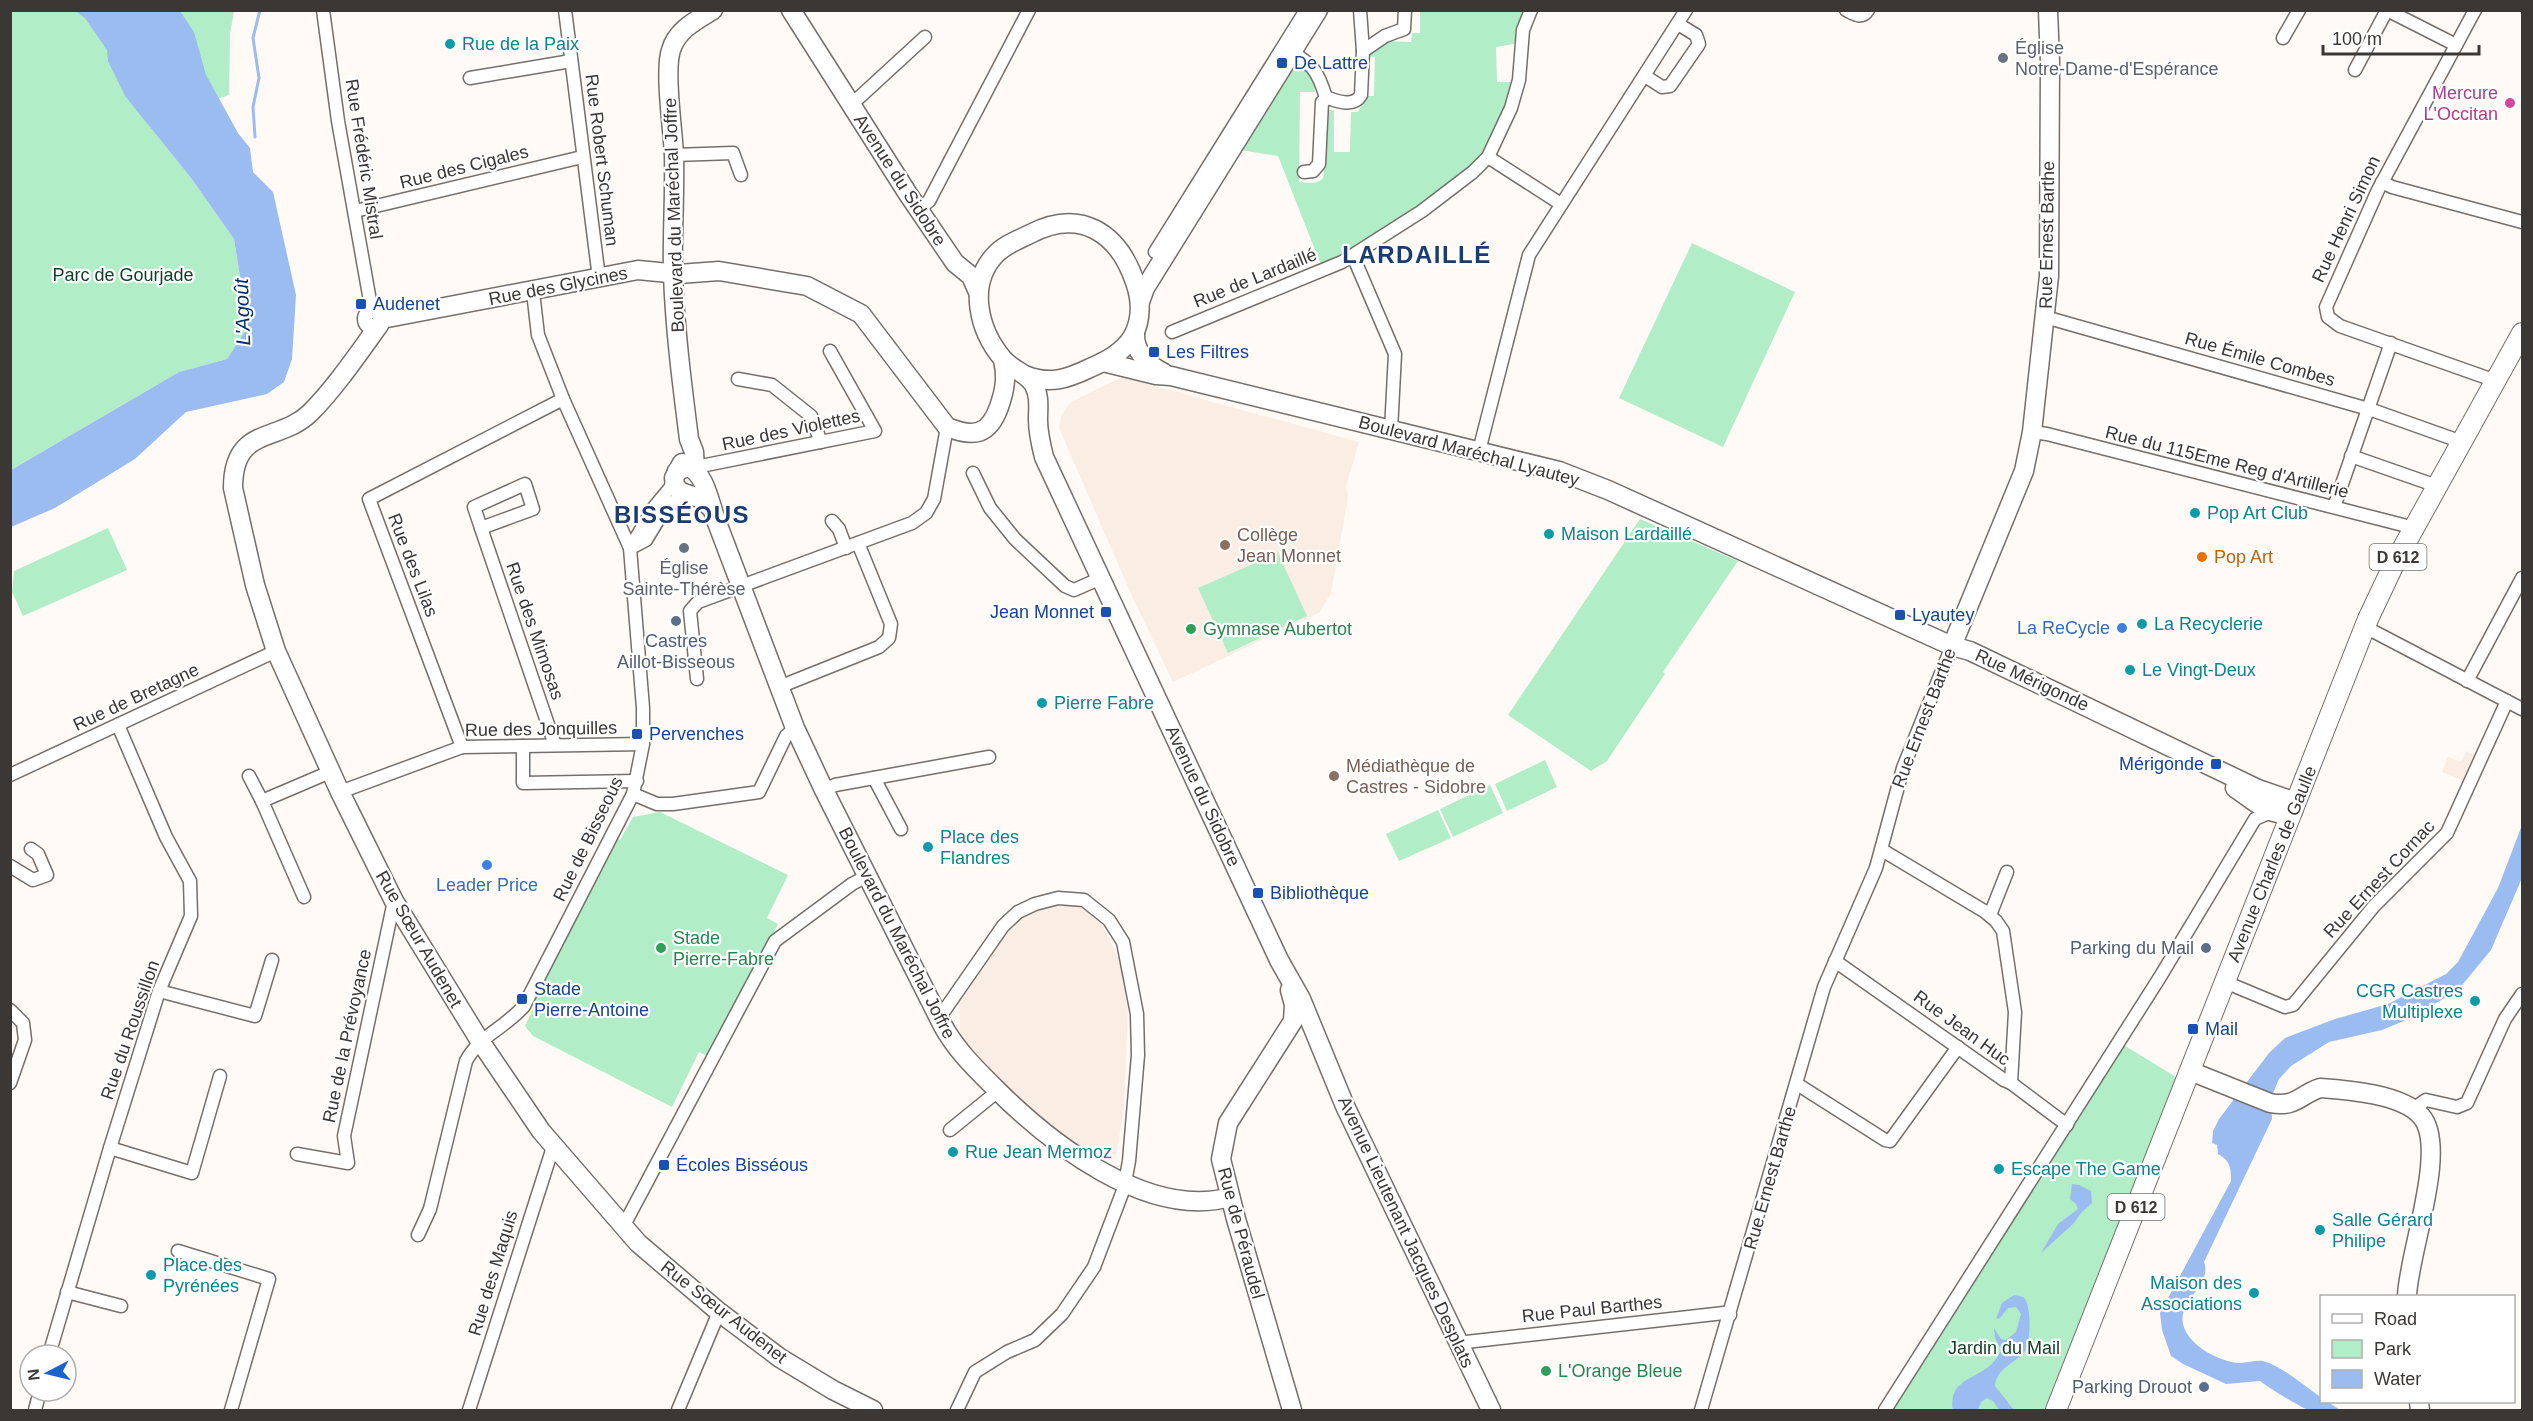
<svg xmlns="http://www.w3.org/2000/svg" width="2533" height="1421" font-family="Arial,sans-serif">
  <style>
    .built { fill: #faede3 }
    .green { fill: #b1edc6 }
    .water { fill: #9bbcf0 }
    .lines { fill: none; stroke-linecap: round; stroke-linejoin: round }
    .stream { stroke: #9bbcf0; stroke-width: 3 }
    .street-casing { stroke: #756f6b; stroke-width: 15 }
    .secondary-casing { stroke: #756f6b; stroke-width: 21 }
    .primary-casing { stroke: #756f6b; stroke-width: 22 }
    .street { stroke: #fff; stroke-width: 12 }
    .secondary { stroke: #fff; stroke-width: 18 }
    .primary { stroke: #fff; stroke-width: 20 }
    .culture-dot { fill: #0f9aa8; stroke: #fff; stroke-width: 2 }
    .worship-dot { fill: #6b7280; stroke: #fff; stroke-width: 2 }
    .transit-dot { fill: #1a4fb4; stroke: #fff; stroke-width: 2 }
    .hotel-dot { fill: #d1479c; stroke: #fff; stroke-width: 2 }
    .education-dot { fill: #8d6e63; stroke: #fff; stroke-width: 2 }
    .food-dot { fill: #e8710a; stroke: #fff; stroke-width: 2 }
    .service-dot { fill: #5c6f8a; stroke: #fff; stroke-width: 2 }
    .shop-dot { fill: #3f7fe0; stroke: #fff; stroke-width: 2 }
    .leisure-dot { fill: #2e9e5b; stroke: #fff; stroke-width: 2 }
    .labels { text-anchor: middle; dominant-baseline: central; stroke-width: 4.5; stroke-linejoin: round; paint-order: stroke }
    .shield { fill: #fff; stroke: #757372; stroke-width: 1.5 }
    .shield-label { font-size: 16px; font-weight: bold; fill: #3a3735 }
    .culture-label { font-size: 18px; fill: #0d838f; stroke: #fff; text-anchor: start }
    .worship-label { font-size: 18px; fill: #5b616d; stroke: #fff; text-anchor: start }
    .transit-label { font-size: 18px; fill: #164399; stroke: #fff; text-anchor: start }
    .hotel-label { font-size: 18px; fill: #b23c85; stroke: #fff; text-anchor: end }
    .street-label { font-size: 18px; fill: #3a3735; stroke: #fff }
    .park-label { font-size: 18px; fill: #0f3e25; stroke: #fff }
    .education-label { font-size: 18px; fill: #785e54; stroke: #fff; text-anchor: start }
    .food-label { font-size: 18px; fill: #c56008; stroke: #fff; text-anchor: start }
    .shop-label { font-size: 18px; fill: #366cbe; stroke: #fff; text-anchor: end }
    .leisure-label { font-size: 18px; fill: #27864d; stroke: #fff; text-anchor: start }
    .service-label { font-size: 18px; fill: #4e5e75; stroke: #fff; text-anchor: end }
    .water-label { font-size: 20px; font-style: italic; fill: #052c67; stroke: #fff }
    .district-label { font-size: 24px; font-weight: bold; letter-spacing: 1.5px; fill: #1b3c71; stroke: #fff }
  </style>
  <rect width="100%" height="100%" fill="#fffaf6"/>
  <g class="built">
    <polygon points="1122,377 1359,442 1346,486 1348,497 1331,593 1319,613 1173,682 1132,596 1059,428 1061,416 1071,402"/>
    <polygon points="2466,751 2475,755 2464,781 2442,772 2448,757 2461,762"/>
    <polygon points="1072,904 1090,911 1105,930 1120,963 1128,1011 1124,1109 1116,1156 1085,1151 1035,1116 960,1039 959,1004 1016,920 1050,905"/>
  </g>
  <g class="green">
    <polygon points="10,11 234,11 230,33 229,95 146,122 191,178 234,239 248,327 227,359 179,372 11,470"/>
    <path d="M1420,11H1525L1514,44L1496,47L1497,82H1513C1506,103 1500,127 1488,146C1459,189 1368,241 1321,265L1278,156L1240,150L1294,61C1308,68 1314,77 1315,92H1300L1299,182C1308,183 1320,185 1324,176L1325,110H1334V152H1350L1351,112H1358L1366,96H1374L1375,57L1367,56L1387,41L1411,42L1412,33H1420Z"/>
    <polygon points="1692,243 1795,292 1723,447 1619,398"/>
    <polygon points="1640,519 1738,561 1663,672 1665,674 1607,761 1591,771 1508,715"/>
    <polygon points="108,528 127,570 23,616 12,592 14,571"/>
    <polygon points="1278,553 1307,616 1228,653 1198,588"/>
    <polygon points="1545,760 1557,787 1507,811 1495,784"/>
    <polygon points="1490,785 1503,813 1453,837 1440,809"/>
    <polygon points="1438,810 1451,838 1399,861 1386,834"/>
    <polygon points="660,812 788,875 767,918 778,924 709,1057 699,1052 672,1107 533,1036 525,1026 534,1007 531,999 614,837 620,840 633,817"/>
    <polygon points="2122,1044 2176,1077 2046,1410 1889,1410 2031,1192"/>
  </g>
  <g class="water">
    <polygon points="75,11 180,11 194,32 206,75 238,133 250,148 253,172 273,192 296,295 292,359 284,382 267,394 186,412 135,459 55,508 11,527 11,470 179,372 227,359 248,327 234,239 191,178 125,96 108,61 107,50 85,18"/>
    <path d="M2522,825V878L2491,950L2458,990L2411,1018L2382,1030L2329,1042L2291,1066L2279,1079L2271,1098L2272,1119L2204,1262C2213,1284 2178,1300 2183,1324C2188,1346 2220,1362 2240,1363C2247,1363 2257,1360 2263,1361C2282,1366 2304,1386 2321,1397L2322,1402H2328L2340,1410C2331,1410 2320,1412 2310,1410C2304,1410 2266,1386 2260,1381L2226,1384L2183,1364L2171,1356L2162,1330L2160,1313L2231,1181C2231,1167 2230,1161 2218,1154L2217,1145L2212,1143L2213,1131L2219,1119L2269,1053L2285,1038L2335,1019L2388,1004L2446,974L2458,962L2498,888Z"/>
    <polygon points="2072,1184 2079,1185 2091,1191 2092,1203 2081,1213 2074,1223 2041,1253 2058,1224 2078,1209 2076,1204 2070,1199"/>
    <path d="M2014,1295L2023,1297C2032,1303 2031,1343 2025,1351C2015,1364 1997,1367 1995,1386L2014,1410H1999L1993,1401L1987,1398L1981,1402L1978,1410H1953C1947,1372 1990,1382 2001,1349L1995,1338L1994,1328L2001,1339L2006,1340L2016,1332L2021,1314L2016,1307L2008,1308L2000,1318L1996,1319L2002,1303Z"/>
  </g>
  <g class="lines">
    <polyline class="stream" points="255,137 253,107 259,78 253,38 260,10"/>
    <g class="street-casing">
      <g id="street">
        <polyline points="323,10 338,121 372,312"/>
        <polyline points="565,10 599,278"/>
        <polyline points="1360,10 1363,51"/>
        <path d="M1846,10C1854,14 1862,20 1868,10"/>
        <polyline points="2475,10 2378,190 2326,307 2328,317 2340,326 2496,381"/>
        <polyline points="2283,38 2299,10"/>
        <path d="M1285,48C1311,64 1317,67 1326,98"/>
        <polyline points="2355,70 2387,10 2456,45"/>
        <polyline points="1645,76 1662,87 1670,86 1699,44 1696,35 1678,24"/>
        <polyline points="470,78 571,61"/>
        <polyline points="851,105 925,37"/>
        <polyline points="674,155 733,153 741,175"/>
        <polyline points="1488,157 1561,204"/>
        <path d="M1304,172L1313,171L1319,164L1322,102L1328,98C1339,102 1354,107 1361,95L1363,51L1385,36L1404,29L1405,10"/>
        <polyline points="2382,182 2392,187 2522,222"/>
        <polyline points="919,209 929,201 1029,10"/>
        <polyline points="355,211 582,157"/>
        <polyline points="1155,252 1306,10"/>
        <polyline points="1353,256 1395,354 1391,430"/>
        <polyline points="2045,317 2372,410 2462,442"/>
        <polyline points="1172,332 1342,262 1422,211 1473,172 1488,157 1511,108 1519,80 1523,30 1531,10"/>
        <polyline points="738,379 772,385 811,416 821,442"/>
        <polyline points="2032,432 2047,434 2403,525 2413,531"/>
        <polyline points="1479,451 1529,255 1686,10"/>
        <polyline points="2351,456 2437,486"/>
        <polyline points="697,471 701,466 875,431 830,351"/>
        <polyline points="973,473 990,508 1015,539 1065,586 1074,590 1101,578"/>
        <polygon points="525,484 533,509 481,528 474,507"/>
        <polyline points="2334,507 2391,343"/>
        <polyline points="832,521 839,529 846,548"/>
        <polyline points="481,528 555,745"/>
        <polyline points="630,548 655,506 670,488 674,478"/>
        <polyline points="631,548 646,540 666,507 685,494"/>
        <polyline points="2365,627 2522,709"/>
        <polyline points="697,679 690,611 698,602 912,523 926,513 934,499 947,427"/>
        <polyline points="2467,681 2522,578"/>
        <polyline points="779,687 879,647 889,638 891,624 858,543"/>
        <polyline points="523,746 523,783 637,781"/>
        <polyline points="462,747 369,499 563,399"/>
        <polyline points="10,775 276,651"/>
        <polyline points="249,776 262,801"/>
        <polyline points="874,778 901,829"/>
        <polyline points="824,790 835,785 989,757"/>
        <polyline points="340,792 462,747 643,744"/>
        <polyline points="633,794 657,804 673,804 759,792 786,736 795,728"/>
        <polyline points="1882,850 1984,911 1996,921 2003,931 2015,1012 2011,1083"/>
        <polyline points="10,866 33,880 47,875 38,854 31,849"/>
        <polyline points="304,897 262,801 330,772"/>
        <polyline points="1990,915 2007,872"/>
        <polyline points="1835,961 2004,1080 2011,1083 2067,1125"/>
        <polyline points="2225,982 2285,1007 2293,1005 2374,906 2447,833 2507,701"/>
        <polyline points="159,991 255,1016 272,960"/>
        <polyline points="10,1010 23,1023 25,1040 10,1083"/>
        <polyline points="938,1015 944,1011 1003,926 1018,912 1035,904 1058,898 1084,900 1109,920 1123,942 1137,1014 1138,1055 1129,1161 1124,1188 1094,1267 1062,1314 1035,1340 1007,1352 975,1372 957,1410"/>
        <polyline points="1797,1084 1885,1140 1890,1141 1958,1047"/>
        <polyline points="2413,1109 2426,1100 2457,1107 2467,1103 2505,1019 2522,994"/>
        <polyline points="950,1130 998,1091"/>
        <polyline points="110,1148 192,1173 220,1076"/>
        <polyline points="297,1154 348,1163 344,1136 394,901"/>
        <polyline points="623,1227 775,941 852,884 867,876"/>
        <path d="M418,1235L430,1209L466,1061C479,1036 505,1028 524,1006L633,794L643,744V708L630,548L563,399L538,335L533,292"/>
        <polyline points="178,1251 269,1279 231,1410"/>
        <polyline points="67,1292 121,1306"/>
        <polyline points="1457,1343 1724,1313 1730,1315"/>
        <polyline points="49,1355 110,1148 159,991 191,916 190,881 166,837 118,725"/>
        <polyline points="35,1410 40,1391"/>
        <polyline points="469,1410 553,1147"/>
        <polyline points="678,1410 719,1312"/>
        <polyline points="1701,1410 1824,987 1876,868 1903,768 1952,646"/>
        <polyline points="1885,1410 2160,977 2255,819 2271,812"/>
      </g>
    </g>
    <g class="secondary-casing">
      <g id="secondary">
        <polyline points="791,10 908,194 955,263 971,276 978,292"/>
        <polyline points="1140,302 1145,288 1318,10"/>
        <circle cx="374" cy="319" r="7"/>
        <path d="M382,319L638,270L679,274L719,271L807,286L861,314L947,427C974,438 989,435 999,407C1005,390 1007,377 1003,360"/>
        <path d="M379,325C358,354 335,388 310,413C279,443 233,425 233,488L255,585L276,651L340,792L394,901L480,1041L541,1131L638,1243L719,1312L780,1358L833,1390L873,1410"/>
        <path d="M1135,333C1134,352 1148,365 1164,373"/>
        <polyline points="1103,362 1156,375 1171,376 1559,471 1608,490 1952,646 1970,651 2258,789 2296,802"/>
        <path d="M1025,375C1050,385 1067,379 1090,368C1106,361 1124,352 1133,336C1142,319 1141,299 1135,282C1118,232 1080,208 1030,234C1018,240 1004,245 995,255C967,285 979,331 1003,359C1012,370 1027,373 1034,385C1040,397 1038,407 1038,420C1038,432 1041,445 1044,457L1279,960L1301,999L1345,1106L1491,1410"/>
        <polyline points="682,463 674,478 675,486 681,492 702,499 711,508"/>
        <path d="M695,470L694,452L689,439C682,384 675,330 673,275C672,235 675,195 674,155C673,131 664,71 671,50C677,30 695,21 713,10"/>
        <path d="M677,471L688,467C705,472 710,504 716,520L795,728L824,790L943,1026C957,1051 976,1069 996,1089C1050,1143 1148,1220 1230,1197"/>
        <polyline points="1952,646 2024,471 2032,432 2049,276 2050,62 2048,10"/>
        <path d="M2235,788C2251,798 2273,821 2293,811"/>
        <polyline points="1290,990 1294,1005 1293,1021 1228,1123 1221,1159 1236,1219 1292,1410"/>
        <path d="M2190,1071L2270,1103C2296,1108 2299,1095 2320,1088C2348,1090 2402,1094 2421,1116C2449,1147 2408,1255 2407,1296"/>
        <polyline points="2419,1402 2420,1410"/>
      </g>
    </g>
    <g class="primary-casing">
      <polyline id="primary" points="2056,1410 2368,619 2394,564 2522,333"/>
    </g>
    <use href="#street" class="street"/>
    <use href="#secondary" class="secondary"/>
    <use href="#primary" class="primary"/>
  </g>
  <g class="culture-dot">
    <circle cx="450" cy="44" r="6"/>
    <circle cx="2195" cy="513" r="6"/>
    <circle cx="1549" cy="534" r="6"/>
    <circle cx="2142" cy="624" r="6"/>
    <circle cx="2130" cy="670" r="6"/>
    <circle cx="1042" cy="703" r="6"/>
    <circle cx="928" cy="847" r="6"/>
    <circle cx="2475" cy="1001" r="6"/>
    <circle cx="953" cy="1152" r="6"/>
    <circle cx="1999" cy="1169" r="6"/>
    <circle cx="2320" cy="1230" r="6"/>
    <circle cx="151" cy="1275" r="6"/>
    <circle cx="2254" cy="1293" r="6"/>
  </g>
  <g class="worship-dot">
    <circle cx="2003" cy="58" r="6"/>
    <circle cx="684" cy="548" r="6"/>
  </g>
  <g class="transit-dot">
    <rect x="1276" y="57" width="12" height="12" rx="3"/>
    <rect x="355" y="298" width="12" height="12" rx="3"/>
    <rect x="1148" y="346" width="12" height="12" rx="3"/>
    <rect x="1100" y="606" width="12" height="12" rx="3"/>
    <rect x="1894" y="609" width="12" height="12" rx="3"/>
    <rect x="631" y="728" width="12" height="12" rx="3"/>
    <rect x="2210" y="758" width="12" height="12" rx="3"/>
    <rect x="1252" y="887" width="12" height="12" rx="3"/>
    <rect x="516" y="993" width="12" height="12" rx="3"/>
    <rect x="2187" y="1023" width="12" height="12" rx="3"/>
    <rect x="658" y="1159" width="12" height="12" rx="3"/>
  </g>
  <circle class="hotel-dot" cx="2510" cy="103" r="6"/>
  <g class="education-dot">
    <circle cx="1225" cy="545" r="6"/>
    <circle cx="1334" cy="776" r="6"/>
  </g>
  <circle class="food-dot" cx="2202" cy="557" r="6"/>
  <g class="service-dot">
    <circle cx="676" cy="621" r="6"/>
    <circle cx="2206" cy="948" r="6"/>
    <circle cx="2204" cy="1387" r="6"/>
  </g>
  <g class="shop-dot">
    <circle cx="2122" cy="628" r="6"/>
    <circle cx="487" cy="865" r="6"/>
  </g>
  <g class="leisure-dot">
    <circle cx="1191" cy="629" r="6"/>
    <circle cx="661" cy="948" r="6"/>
    <circle cx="1546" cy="1371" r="6"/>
  </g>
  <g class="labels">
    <g class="shield">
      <rect x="2369.5" y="544" width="57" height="26" rx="4.5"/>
      <rect x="2107.5" y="1194" width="57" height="26" rx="4.5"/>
    </g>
    <g class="shield-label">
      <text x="2398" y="557">D 612</text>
      <text x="2136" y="1207">D 612</text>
    </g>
    <g class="culture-label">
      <text x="462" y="44">Rue de la Paix</text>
      <text x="2207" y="513">Pop Art Club</text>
      <text x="1561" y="534">Maison Lardaillé</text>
      <text x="2154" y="624">La Recyclerie</text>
      <text x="2142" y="670">Le Vingt-Deux</text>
      <text x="1054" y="703">Pierre Fabre</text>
      <text x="940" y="837">Place des<tspan x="940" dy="21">Flandres</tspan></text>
      <text x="2463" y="991" text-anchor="end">CGR Castres<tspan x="2463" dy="21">Multiplexe</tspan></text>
      <text x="965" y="1152">Rue Jean Mermoz</text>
      <text x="2011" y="1169">Escape The Game</text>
      <text x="2332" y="1220">Salle Gérard<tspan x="2332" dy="21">Philipe</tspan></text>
      <text x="163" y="1265">Place des<tspan x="163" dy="21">Pyrénées</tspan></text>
      <text x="2242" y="1283" text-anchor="end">Maison des<tspan x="2242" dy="21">Associations</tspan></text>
    </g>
    <g class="worship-label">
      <text x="2015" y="48">Église<tspan x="2015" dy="21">Notre-Dame-d'Espérance</tspan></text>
      <text x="684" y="568" text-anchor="middle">Église<tspan x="684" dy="21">Sainte-Thérèse</tspan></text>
    </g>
    <g class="transit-label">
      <text x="1294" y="63">De Lattre</text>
      <text x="373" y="304">Audenet</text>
      <text x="1166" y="352">Les Filtres</text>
      <text x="1094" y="612" text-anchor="end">Jean Monnet</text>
      <text x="1912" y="615">Lyautey</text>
      <text x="649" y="734">Pervenches</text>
      <text x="2204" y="764" text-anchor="end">Mérigonde</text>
      <text x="1270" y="893">Bibliothèque</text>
      <text x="534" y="989">Stade<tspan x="534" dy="21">Pierre-Antoine</tspan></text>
      <text x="2205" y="1029">Mail</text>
      <text x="676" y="1165">Écoles Bisséous</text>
    </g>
    <g class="hotel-label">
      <text x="2498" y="93">Mercure<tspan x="2498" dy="21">L'Occitan</tspan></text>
    </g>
    <g class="street-label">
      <text transform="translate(364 159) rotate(81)">Rue Frédéric Mistral</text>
      <text transform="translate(602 160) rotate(83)">Rue Robert Schuman</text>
      <text transform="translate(464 167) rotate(-14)">Rue des Cigales</text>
      <text transform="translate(900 180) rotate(57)">Avenue du Sidobre</text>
      <text transform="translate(674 215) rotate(-92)">Boulevard du Maréchal Joffre</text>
      <text transform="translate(2346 219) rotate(-65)">Rue Henri Simon</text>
      <text transform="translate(2047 235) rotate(-89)">Rue Ernest Barthe</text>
      <text transform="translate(1255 278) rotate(-22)">Rue de Lardaillé</text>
      <text transform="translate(558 286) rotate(-11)">Rue des Glycines</text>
      <text transform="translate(2260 359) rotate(16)">Rue Émile Combes</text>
      <text transform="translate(791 430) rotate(-12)">Rue des Violettes</text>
      <text transform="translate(1469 451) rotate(15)">Boulevard Maréchal Lyautey</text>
      <text transform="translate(2227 462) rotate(14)">Rue du 115Eme Reg d'Artillerie</text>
      <text transform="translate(413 565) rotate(69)">Rue des Lilas</text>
      <text transform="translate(535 631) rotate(71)">Rue des Mimosas</text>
      <text transform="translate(2032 680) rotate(25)">Rue Mérigonde</text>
      <text transform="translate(136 697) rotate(-25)">Rue de Bretagne</text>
      <text transform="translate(1924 718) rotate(-69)">Rue Ernest Barthe</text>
      <text transform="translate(541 729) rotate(-1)">Rue des Jonquilles</text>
      <text transform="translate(1203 796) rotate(65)">Avenue du Sidobre</text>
      <text transform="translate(588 839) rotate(-64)">Rue de Bisseous</text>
      <text transform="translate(2272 864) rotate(-68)">Avenue Charles de Gaulle</text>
      <text transform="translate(2379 879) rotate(-47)">Rue Ernest Cornac</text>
      <text transform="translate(897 933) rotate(63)">Boulevard du Maréchal Joffre</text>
      <text transform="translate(419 939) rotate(60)">Rue Sœur Audenet</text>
      <text transform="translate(1962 1028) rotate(36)">Rue Jean Huc</text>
      <text transform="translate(130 1030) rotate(-71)">Rue du Roussillon</text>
      <text transform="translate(347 1036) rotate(-78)">Rue de la Prévoyance</text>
      <text transform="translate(1770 1178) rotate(-74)">Rue Ernest Barthe</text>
      <text transform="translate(1406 1232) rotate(65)">Avenue Lieutenant Jacques Desplats</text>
      <text transform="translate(1241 1233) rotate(75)">Rue de Péraudel</text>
      <text transform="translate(493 1273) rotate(-73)">Rue des Maquis</text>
      <text transform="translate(1592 1309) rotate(-6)">Rue Paul Barthes</text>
      <text transform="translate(724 1312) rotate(38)">Rue Sœur Audenet</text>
    </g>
    <g class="park-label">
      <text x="123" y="275">Parc de Gourjade</text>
      <text x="2004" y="1348">Jardin du Mail</text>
    </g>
    <g class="education-label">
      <text x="1237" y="535">Collège<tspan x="1237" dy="21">Jean Monnet</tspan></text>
      <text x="1346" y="766">Médiathèque de<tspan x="1346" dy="21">Castres - Sidobre</tspan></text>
    </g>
    <g class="food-label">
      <text x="2214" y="557">Pop Art</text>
    </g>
    <g class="shop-label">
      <text x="2110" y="628">La ReCycle</text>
      <text x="487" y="885" text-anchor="middle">Leader Price</text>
    </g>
    <g class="leisure-label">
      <text x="1203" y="629">Gymnase Aubertot</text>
      <text x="673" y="938">Stade<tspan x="673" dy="21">Pierre-Fabre</tspan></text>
      <text x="1558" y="1371">L'Orange Bleue</text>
    </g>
    <g class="service-label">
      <text x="676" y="641" text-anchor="middle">Castres<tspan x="676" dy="21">Aillot-Bisseous</tspan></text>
      <text x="2194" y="948">Parking du Mail</text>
      <text x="2192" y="1387">Parking Drouot</text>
    </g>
    <g class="water-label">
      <text transform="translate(242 312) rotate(-92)">L'Agoût</text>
    </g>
    <g class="district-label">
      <text x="1417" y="254">LARDAILLÉ</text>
      <text x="682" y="514">BISSÉOUS</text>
    </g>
  </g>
  <rect width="2533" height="1421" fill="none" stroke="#3a3735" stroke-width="24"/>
  <rect x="2320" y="1295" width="195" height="108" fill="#ffffff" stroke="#b0afae" stroke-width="1.5"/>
  <rect x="2332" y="1314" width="30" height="9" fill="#ffffff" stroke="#b0afae" stroke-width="1.5"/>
  <text x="2374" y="1325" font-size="18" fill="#3a3735">Road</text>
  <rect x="2332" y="1340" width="30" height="18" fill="#b1edc6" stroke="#b0afae" stroke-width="1.5"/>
  <text x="2374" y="1355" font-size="18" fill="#3a3735">Park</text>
  <rect x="2332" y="1370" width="30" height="18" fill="#9bbcf0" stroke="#b0afae" stroke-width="1.5"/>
  <text x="2374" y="1385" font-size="18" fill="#3a3735">Water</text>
  <g transform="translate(48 1373) rotate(263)"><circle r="28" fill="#ffffff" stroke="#b0afae" stroke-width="1.5"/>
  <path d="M0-4.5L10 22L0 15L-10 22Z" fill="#1c62cd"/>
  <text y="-9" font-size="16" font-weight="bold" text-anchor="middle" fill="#3a3735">N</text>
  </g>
  <path d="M2323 45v9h156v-9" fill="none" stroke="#3a3735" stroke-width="3"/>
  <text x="2332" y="45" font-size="18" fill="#3a3735" stroke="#ffffff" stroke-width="4.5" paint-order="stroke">100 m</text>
</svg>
